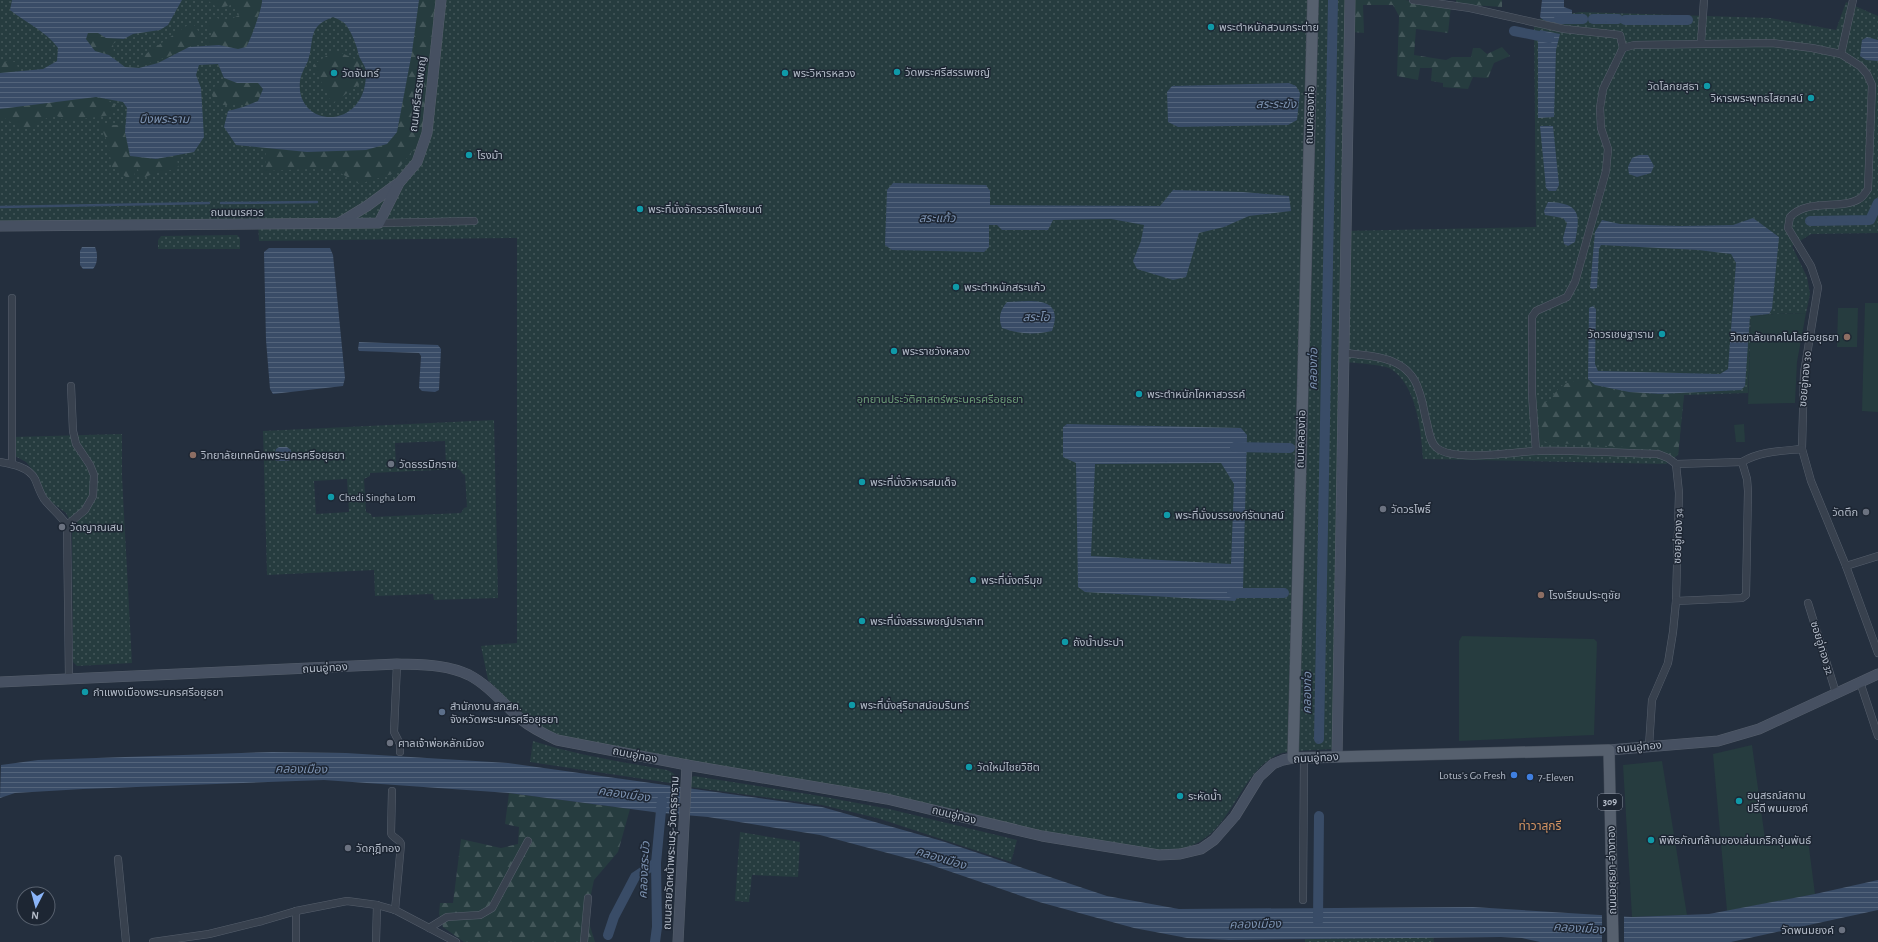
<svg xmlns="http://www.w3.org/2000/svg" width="1878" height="942" font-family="'Alegreya Sans','Noto Sans Thai',sans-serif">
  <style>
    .grass { fill: url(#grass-dots); fill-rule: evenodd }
    .forest { fill: url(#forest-firs) }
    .garden { fill: #263c3f }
    .water { fill: url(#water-rules); fill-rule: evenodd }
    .pier { fill: #242f3e }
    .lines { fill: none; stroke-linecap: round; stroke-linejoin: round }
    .stream { stroke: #394c67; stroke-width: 2.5 }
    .canal { stroke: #394c67; stroke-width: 10 }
    .street-casing { stroke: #565f6c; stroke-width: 8 }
    .secondary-casing { stroke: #565f6c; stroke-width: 11 }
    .primary-casing { stroke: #414a57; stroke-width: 12 }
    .street { stroke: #38414e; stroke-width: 7 }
    .secondary { stroke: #465061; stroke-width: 10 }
    .primary { stroke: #56606e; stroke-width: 11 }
    .culture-dot { fill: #0f9aa8; stroke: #1d2633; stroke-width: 1.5 }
    .education-dot { fill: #8d6e63; stroke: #1d2633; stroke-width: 1.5 }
    .worship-dot { fill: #6b7280; stroke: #1d2633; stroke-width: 1.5 }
    .service-dot { fill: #5c6f8a; stroke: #1d2633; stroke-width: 1.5 }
    .shop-dot { fill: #3f7fe0; stroke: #1d2633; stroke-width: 1.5 }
    .labels { text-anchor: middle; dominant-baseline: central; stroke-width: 3; stroke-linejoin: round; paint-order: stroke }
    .shield { fill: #1d2633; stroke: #878f9c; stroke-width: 1 }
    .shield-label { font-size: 10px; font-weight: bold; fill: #b4bcc9 }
    .poi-label { font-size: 11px; fill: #b4bcc9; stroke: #1d2633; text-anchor: start }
    .street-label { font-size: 11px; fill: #b4bcc9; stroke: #1d2633 }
    .park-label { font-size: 11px; fill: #6b9a76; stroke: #1d2633 }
    .water-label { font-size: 12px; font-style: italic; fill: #7c92b1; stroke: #1d2633 }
    .neighbourhood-label { font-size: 12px; fill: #d59563; stroke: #1d2633 }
  </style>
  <defs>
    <pattern id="grass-dots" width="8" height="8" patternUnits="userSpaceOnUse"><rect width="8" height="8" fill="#263c3f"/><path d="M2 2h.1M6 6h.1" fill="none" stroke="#435659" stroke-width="1.8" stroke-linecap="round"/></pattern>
    <pattern id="forest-firs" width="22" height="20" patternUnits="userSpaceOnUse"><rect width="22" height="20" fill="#263c3f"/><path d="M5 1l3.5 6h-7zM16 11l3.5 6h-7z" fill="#435659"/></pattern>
    <pattern id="water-rules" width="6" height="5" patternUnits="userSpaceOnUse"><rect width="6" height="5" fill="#394c67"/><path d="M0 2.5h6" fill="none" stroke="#53647b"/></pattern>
  </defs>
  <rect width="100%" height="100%" fill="#242f3e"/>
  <g class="grass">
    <path d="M0,0H1345L1341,231L1536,227L1534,20L1580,12L1770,18L1836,30L1846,2L1878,16V233L1811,234L1792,246L1807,277L1810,294L1806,313L1774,314L1751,317L1748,393L1684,395L1678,455L1666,464L1423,459C1421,431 1417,386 1391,369C1385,365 1349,362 1340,362L1333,749C1320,750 1289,750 1279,754C1236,773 1233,839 1180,849C1159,853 1136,846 1115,843C1074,837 1033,830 993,822C850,794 707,765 563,737L536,724L513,705L488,680L481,646L517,643V238L259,241L258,220L0,222Z"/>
    <polygon points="237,235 240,238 240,249 158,249 158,240 161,236"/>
    <path d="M494,420L498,598L434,600L433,594L375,596L374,570L267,575L263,431ZM445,441L446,466L396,468L395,443ZM459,469L463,474L465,475L467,507L464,508L461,513L372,517L371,514L366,512L364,479L370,476V473ZM347,479L349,512L316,514L314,481Z"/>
    <polygon points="122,434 122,477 132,663 77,666 73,662 72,525 66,513 50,501 45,494 37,475 26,462 13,455 12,437"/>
    <path d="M533,741C576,755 622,762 667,770C674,773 678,776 677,784L530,762Z"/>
    <polygon points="694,776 820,796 889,809 1017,840 1011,862 877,818 822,805 690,787 691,778"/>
    <polygon points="740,832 800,842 798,877 752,875 749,902 735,901"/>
    <polygon points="1433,937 1434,942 1305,942 1305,938"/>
  </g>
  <g class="forest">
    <path d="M208,0H264L245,50L205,45L212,33L205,24L217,18L226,22L239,15L235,3C225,8 216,10 208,0Z"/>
    <polygon points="416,0 435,0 422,139 395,173 359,184 332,168 265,171 266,145 388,145"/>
    <polygon points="1355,0 1405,0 1451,6 1448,33 1416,29 1414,55 1446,60 1452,57 1471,57 1473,48 1480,48 1487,54 1502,47 1510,56 1494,63 1488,78 1473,77 1468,89 1443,87 1443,83 1431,81 1432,68 1420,68 1418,80 1397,76 1399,16 1393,5 1363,5 1364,33 1353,32"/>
    <polygon points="1456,0 1502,0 1502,7 1456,4"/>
    <polygon points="192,22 204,39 178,53 141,66 137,60"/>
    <polygon points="83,25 118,31 120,39 113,44 114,53 107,57 76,42"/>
    <polygon points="335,50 359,61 361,83 332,104 313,65"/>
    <polygon points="0,61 16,62 20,74 0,76"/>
    <polygon points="251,79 268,87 267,96 254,105 216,105 212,95 214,87 223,81"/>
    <polygon points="96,97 116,104 111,115 67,121 53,114 31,128 18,127 0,115 0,109 4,104"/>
    <polygon points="100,125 123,125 130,156 156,159 176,155 179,169 157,172 143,178 136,167 133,182 112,167 108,143"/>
    <path d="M1588,379C1606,396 1660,394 1684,393L1678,455L1662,450L1642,448L1540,442L1537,400L1549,402C1561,382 1566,382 1588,379Z"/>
    <polygon points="509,793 630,809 618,852 594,880 590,899 589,923 595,942 464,942 443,927 439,914 440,903 453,903 461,839 501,848 518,844 519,827 505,824"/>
  </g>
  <g class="garden">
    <polygon points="1865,303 1878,303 1878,412 1862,411"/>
    <polygon points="1838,308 1858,308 1857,347 1837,347"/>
    <polygon points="1806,313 1797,362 1795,403 1748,404 1751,317 1774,314"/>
    <polygon points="1744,424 1745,442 1736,442 1734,425"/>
    <polygon points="1462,636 1594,639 1597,642 1594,735 1459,741 1459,641"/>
    <polygon points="1752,745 1766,846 1808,840 1815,894 1727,911 1713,754"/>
    <polygon points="1662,761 1687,915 1632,917 1623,765"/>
  </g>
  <g class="water">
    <path d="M12,0H182L168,25L160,30L133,34L124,39L106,38L98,33H88L86,39L95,51L109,55L125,67L139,68L158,63L189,47L219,45L238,49L246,47C250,42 263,6 262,0H419L412,52L397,132L387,144L366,150L307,152L236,145L224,127L228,111L243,107L258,101L263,89L258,83H237L224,78L218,64L199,65L196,75L201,88L204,137L194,152L156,159L130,156L125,132L127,108L123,102L96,97L0,109V73L43,69L57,61L58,48C46,31 26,23 10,10ZM333,17C337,19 343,21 346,25C352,33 357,46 359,56C361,61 366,67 366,72C367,132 295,129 300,81C301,74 305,67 308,61C315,38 307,27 333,17Z"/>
    <path d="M1542,0H1564V7L1572,10V20C1562,23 1547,25 1540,17Z"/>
    <polygon points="1540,30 1560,34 1556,50 1554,117 1538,118 1538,40"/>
    <polygon points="1867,37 1878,40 1878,61 1866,60 1860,56 1862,40"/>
    <polygon points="1289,83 1296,86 1300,93 1297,120 1288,125 1178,127 1168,122 1167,92 1172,86"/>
    <polygon points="1540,126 1553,126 1559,185 1556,191 1549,191 1546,188"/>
    <polygon points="1639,155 1648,155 1654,166 1651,173 1637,177 1629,174 1628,167 1632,158"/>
    <polygon points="893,183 986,185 990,191 990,205 1160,206 1173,190 1243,192 1289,196 1291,211 1249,216 1224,227 1199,233 1186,277 1173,280 1137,269 1133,261 1141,241 1144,225 1111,219 1053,220 1048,230 1002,230 997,225 989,225 989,247 984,252 892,250 885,245 887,190"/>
    <path d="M1548,202C1580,203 1581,214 1575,242L1568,246L1564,244L1563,238L1567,223L1563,218L1545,215L1544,211Z"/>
    <polygon points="1753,218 1779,237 1772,309 1769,314 1750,316 1745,386 1741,390 1660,394 1629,392 1595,385 1588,379 1589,308 1593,306 1596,309 1595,364 1598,371 1720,374 1728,369 1736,263 1731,254 1698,250 1601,245 1599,249 1597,288 1593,289 1590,288 1595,232 1602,220 1620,224 1681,226 1733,225"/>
    <path d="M82,247H95C98,253 98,264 93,269H83L80,265V251Z"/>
    <polygon points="269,248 330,248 333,255 345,378 343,386 273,394 270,389 266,340 264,252"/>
    <path d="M1007,302C1031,301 1065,295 1052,331C1035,335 1018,334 1002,328C998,318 1000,310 1007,302Z"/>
    <polygon points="359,342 438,345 441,349 439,390 435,392 422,391 419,388 421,356 419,353 359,351 358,349"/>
    <path d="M1067,424L1241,428L1247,435L1243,589L1235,601L1085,592L1078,587L1076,463L1063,457V427ZM1221,463L1234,484L1231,564L1091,556L1095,464Z"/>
    <polygon points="279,447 287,447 291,450 291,459 289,461 276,461 274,458 276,449"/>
    <polygon points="272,752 346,753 508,763 822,807 942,841 1107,896 1179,909 1473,907 1632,917 1709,914 1815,894 1878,880 1878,910 1731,942 1540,942 1522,938 1501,937 1229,940 1187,938 1134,928 1039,902 925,863 820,835 708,817 661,813 509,793 324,780 83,789 15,793 0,798 1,765 38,760"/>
  </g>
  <polygon class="pier" points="1602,913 1624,915 1624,942 1602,942"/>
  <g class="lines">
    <g class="stream">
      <polyline points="221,203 317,202"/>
      <polyline points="0,207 209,203"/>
    </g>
    <g class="canal">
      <polyline points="1559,19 1583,19"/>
      <polyline points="1593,19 1618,19"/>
      <polyline points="1625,20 1688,20"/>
      <polyline points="1514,31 1549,38"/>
      <polyline points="1810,221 1870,220 1878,203"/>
      <polyline points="1235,447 1290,448"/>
      <polyline points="1232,593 1284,593"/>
      <polyline points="1319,739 1333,0"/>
      <polyline points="1318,921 1319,816"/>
      <polyline points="608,935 614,917 635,877 656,863"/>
      <polyline points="655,942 657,927 656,863 662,800"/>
    </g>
    <g class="street-casing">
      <g id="street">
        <polyline points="1413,0 1470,8 1564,29 1620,35 1623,48"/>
        <polyline points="1701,43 1704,0"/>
        <polyline points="1841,54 1853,0"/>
        <polyline points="379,223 474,221"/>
        <path d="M1344,353C1373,356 1409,356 1419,391C1423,401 1424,413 1427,423C1429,431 1430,443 1437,448C1454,462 1514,452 1536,451C1577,450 1617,453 1658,454L1668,458L1676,464L1679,493L1676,601L1673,632L1668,663L1652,700L1649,746"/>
        <path d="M1536,451L1532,394V317L1536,311L1567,297L1575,282L1606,171L1608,149L1601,128L1600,108L1603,89L1623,48L1634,45L1772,43L1812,48L1841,54L1860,66L1867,74L1872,85L1868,189C1865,193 1863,197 1859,199C1841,210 1807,198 1790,217L1788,228L1811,266L1818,287L1804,373L1802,449L1811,481L1846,566L1878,653"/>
        <path d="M0,462C12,464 29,467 35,479C38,486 40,493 44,499C51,508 60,515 67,525L69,679"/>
        <polyline points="12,464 12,298"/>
        <path d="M1676,464L1742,462C1760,451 1782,451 1802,449"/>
        <polyline points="67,525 85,510 93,496 94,475 90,465 76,444 73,431 71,386"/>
        <polyline points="1846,566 1878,556"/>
        <polyline points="1676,601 1742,598 1746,595 1748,491 1747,479 1742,462"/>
        <polyline points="1808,603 1836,693"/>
        <polyline points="397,664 394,732 400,744 400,752"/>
        <polyline points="1860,682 1878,736"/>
        <path d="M392,791L391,833C392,838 399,838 401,844L395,910"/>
        <polyline points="118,859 126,942"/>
        <polyline points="1303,900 1304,758"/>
        <polyline points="296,911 296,942"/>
        <polyline points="429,928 447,917 480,915 492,908 528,841"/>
        <polyline points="153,942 209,934 262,921 296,911 347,901 377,905 395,910 456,942"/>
        <polyline points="376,942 377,905"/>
        <polyline points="584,942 588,898"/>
      </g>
    </g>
    <g class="secondary-casing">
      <g id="secondary">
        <polyline points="339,223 367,206 397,184"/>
        <polyline points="0,226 379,223 399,183 417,162 427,133 441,0"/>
        <path d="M0,682L397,664C422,665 446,664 469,675C490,686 505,706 522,720C533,729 544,734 557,740L687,765L887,799L1042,836L1159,855L1180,854L1201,849L1214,840L1235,816L1259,777L1273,764L1283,760L1293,758"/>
        <polyline points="1609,750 1718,741 1759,729 1878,674"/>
        <polyline points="1337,757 1350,0"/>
        <polyline points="678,942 687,765"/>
      </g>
    </g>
    <g class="primary-casing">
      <polyline id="primary" points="1313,0 1293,758 1609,750 1613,942"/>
    </g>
    <use href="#street" class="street"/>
    <use href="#secondary" class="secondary"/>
    <use href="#primary" class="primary"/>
  </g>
  <g class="culture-dot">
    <circle cx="1211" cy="27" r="4"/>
    <circle cx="897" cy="72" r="4"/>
    <circle cx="334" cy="73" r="4"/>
    <circle cx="785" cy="73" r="4"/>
    <circle cx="1707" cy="86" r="4"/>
    <circle cx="1811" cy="98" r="4"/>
    <circle cx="469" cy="155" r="4"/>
    <circle cx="640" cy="209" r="4"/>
    <circle cx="956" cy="287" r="4"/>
    <circle cx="1662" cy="334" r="4"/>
    <circle cx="894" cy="351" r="4"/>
    <circle cx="1139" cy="394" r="4"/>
    <circle cx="862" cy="482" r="4"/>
    <circle cx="331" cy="497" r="4"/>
    <circle cx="1167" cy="515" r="4"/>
    <circle cx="973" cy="580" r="4"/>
    <circle cx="862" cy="621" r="4"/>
    <circle cx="1065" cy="642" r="4"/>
    <circle cx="85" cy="692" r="4"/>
    <circle cx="852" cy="705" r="4"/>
    <circle cx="969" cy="767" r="4"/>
    <circle cx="1180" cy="796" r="4"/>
    <circle cx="1739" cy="801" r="4"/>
    <circle cx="1651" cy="840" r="4"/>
  </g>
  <g class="education-dot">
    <circle cx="1847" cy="337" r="4"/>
    <circle cx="193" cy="455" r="4"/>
    <circle cx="1541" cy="595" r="4"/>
  </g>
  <g class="worship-dot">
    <circle cx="391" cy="464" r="4"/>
    <circle cx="1383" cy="509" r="4"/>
    <circle cx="1866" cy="512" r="4"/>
    <circle cx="62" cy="527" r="4"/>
    <circle cx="390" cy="743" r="4"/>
    <circle cx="348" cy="848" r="4"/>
    <circle cx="1842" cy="930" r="4"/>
  </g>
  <circle class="service-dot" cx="442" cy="712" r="4"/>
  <g class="shop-dot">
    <circle cx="1514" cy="775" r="4"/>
    <circle cx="1530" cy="777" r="4"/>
  </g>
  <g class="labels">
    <rect class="shield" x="1598" y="794" width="24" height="16" rx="3"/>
    <g class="shield-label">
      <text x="1610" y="802">309</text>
    </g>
    <g class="poi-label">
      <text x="1219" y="27">พระตำหนักสวนกระต่าย</text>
      <text x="905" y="72">วัดพระศรีสรรเพชญ์</text>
      <text x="342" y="73">วัดจันทร์</text>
      <text x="793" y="73">พระวิหารหลวง</text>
      <text x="1699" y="86" text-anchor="end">วัดโลกยสุธา</text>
      <text x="1803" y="98" text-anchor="end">วิหารพระพุทธไสยาสน์</text>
      <text x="477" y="155">โรงม้า</text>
      <text x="648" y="209">พระที่นั่งจักรวรรดิไพชยนต์</text>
      <text x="964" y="287">พระตำหนักสระแก้ว</text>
      <text x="1654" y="334" text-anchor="end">วัดวรเชษฐาราม</text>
      <text x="1839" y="337" text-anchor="end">วิทยาลัยเทคโนโลยีอยุธยา</text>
      <text x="902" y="351">พระราชวังหลวง</text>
      <text x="1147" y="394">พระตำหนักโคหาสวรรค์</text>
      <text x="201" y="455">วิทยาลัยเทคนิคพระนครศรีอยุธยา</text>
      <text x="399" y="464">วัดธรรมิกราช</text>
      <text x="870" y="482">พระที่นั่งวิหารสมเด็จ</text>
      <text x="339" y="497">Chedi Singha Lom</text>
      <text x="1391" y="509">วัดวรโพธิ์</text>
      <text x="1858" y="512" text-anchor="end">วัดตึก</text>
      <text x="1175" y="515">พระที่นั่งบรรยงก์รัตนาสน์</text>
      <text x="70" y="527">วัดญาณเสน</text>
      <text x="981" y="580">พระที่นั่งตรีมุข</text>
      <text x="1549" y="595">โรงเรียนประตูชัย</text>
      <text x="870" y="621">พระที่นั่งสรรเพชญ์ปราสาท</text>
      <text x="1073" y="642">ถังน้ำประปา</text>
      <text x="93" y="692">กำแพงเมืองพระนครศรีอยุธยา</text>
      <text x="860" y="705">พระที่นั่งสุริยาสน์อมรินทร์</text>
      <text x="450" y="706">สำนักงาน สกสค.<tspan x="450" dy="13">จังหวัดพระนครศรีอยุธยา</tspan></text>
      <text x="398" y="743">ศาลเจ้าพ่อหลักเมือง</text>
      <text x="977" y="767">วัดใหม่ไชยวิชิต</text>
      <text x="1506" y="775" text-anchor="end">Lotus's Go Fresh</text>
      <text x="1538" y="777">7-Eleven</text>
      <text x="1747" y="795">อนุสรณ์สถาน<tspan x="1747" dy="13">ปรีดี พนมยงค์</tspan></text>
      <text x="1188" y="796">ระหัดน้ำ</text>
      <text x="1659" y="840">พิพิธภัณฑ์ล้านของเล่นเกริกยุ้นพันธ์</text>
      <text x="356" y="848">วัดกุฎีทอง</text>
      <text x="1834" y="930" text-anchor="end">วัดพนมยงค์</text>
    </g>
    <g class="street-label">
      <text transform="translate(418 94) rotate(-83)">ถนนศรีสรรเพชญ์</text>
      <text transform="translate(1310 115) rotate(-88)">ถนนคลองท่อ</text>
      <text x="237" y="212">ถนนนเรศวร</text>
      <text transform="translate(1805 379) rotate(-85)">ซอยอู่ทอง 30</text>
      <text transform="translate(1301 439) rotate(-88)">ถนนคลองท่อ</text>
      <text transform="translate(1678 536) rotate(-88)">ซอยอู่ทอง 34</text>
      <text transform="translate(1822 648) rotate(73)">ซอยอู่ทอง 32</text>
      <text transform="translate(325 668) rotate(-3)">ถนนอู่ทอง</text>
      <text transform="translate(1639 747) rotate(-5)">ถนนอู่ทอง</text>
      <text transform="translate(635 755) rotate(11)">ถนนอู่ทอง</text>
      <text transform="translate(1316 758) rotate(-3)">ถนนอู่ทอง</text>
      <text transform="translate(954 815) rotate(14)">ถนนอู่ทอง</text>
      <text transform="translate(671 853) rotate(-87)">ถนนสายวัดหน้าพระเมรุ-วัดครุธาราม</text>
      <text transform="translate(1612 870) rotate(-91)">ถนนอยุธยา-อ่างทอง</text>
    </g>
    <g class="park-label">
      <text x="940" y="399">อุทยานประวัติศาสตร์พระนครศรีอยุธยา</text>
    </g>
    <g class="water-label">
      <text x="1276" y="104">สระระฆัง</text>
      <text x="164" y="119">บึงพระราม</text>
      <text x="937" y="218">สระแก้ว</text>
      <text x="1036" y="317">สระโอ</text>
      <text transform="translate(1313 369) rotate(-89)">คลองท่อ</text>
      <text transform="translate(1307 693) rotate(-89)">คลองท่อ</text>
      <text transform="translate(301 769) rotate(1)">คลองเมือง</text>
      <text transform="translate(624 794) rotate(8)">คลองเมือง</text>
      <text transform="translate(941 858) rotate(17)">คลองเมือง</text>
      <text transform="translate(644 870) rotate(-87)">คลองสระบัว</text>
      <text transform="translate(1255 924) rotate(-1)">คลองเมือง</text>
      <text transform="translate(1579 928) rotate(4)">คลองเมือง</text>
    </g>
    <g class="neighbourhood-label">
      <text x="1540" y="826">ท่าวาสุกรี</text>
    </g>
  </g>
  <g transform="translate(36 906) rotate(186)"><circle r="19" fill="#1d2633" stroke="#59626f"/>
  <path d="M0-3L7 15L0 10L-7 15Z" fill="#8ab4f8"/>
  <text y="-6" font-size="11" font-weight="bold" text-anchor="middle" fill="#b4bcc9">N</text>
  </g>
</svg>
